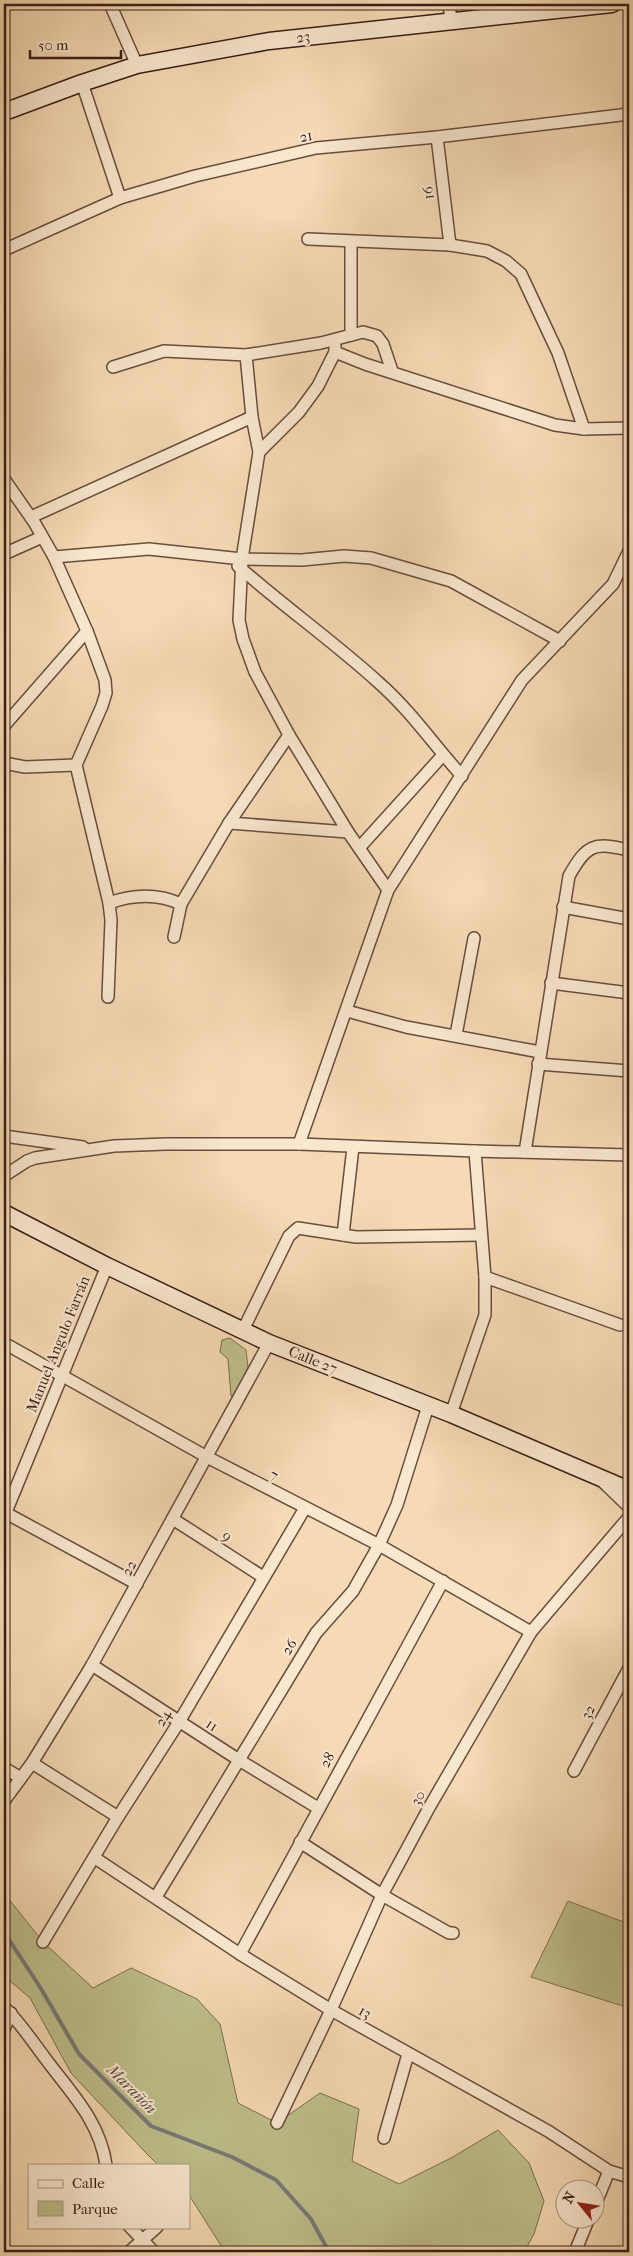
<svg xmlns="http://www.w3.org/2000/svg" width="633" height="2256" font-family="'IM FELL French Canon',serif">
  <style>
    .green { fill: #bebf8c; stroke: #7c6e50 }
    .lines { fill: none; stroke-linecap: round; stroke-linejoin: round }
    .stream { stroke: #777a77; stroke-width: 4 }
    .street-casing { stroke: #684d3d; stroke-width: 14 }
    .secondary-casing { stroke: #391e15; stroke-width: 19 }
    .street { stroke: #f9e7cf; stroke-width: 11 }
    .secondary { stroke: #f9e7cf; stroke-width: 16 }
    .labels { text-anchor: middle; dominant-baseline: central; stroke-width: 4; stroke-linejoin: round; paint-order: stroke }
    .street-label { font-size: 15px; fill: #391e15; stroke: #f9e7cf }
    .water-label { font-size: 16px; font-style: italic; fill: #584c46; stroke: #f9e7cf }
  </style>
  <rect width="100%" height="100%" fill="#f6dab5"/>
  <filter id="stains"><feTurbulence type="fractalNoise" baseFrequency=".004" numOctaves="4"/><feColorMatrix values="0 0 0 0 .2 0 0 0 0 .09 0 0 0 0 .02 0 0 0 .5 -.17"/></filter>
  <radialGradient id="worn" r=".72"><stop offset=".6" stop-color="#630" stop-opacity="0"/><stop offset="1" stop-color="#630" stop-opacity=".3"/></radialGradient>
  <g class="green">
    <polygon points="230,1338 246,1350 248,1367 234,1398 231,1396 228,1359 220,1352 222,1340"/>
    <polygon points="4,1893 43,1942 93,1988 131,1968 197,1999 220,2024 238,2103 277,2123 320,2093 359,2109 352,2161 399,2184 451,2158 498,2130 529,2163 544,2201 534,2234 524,2252 225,2252 189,2195 189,2165 158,2165 146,2153 71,2073 30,1998 4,1976"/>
    <polygon points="568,1901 629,1924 629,2008 531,1977"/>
  </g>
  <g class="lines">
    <polyline class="stream" points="4,1932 40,1987 79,2054 151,2126 232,2157 276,2180 311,2219 329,2252"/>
    <g class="street-casing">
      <g id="street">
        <polyline points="110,4 137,65"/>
        <polyline points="449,4 451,20"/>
        <polyline points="82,83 120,198"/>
        <polyline points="437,137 450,245"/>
        <polyline points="308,239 450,245 487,251 506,261 521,274 558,353 584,429"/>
        <polyline points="351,242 351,335"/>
        <polyline points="4,250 120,198 195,176 316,148 437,137 629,114"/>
        <polyline points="335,352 365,364 555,425 584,429 629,428"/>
        <polyline points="246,355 252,417 259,452 242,559 239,620 243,639 255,672 289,735 348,832 388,890"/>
        <polyline points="113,367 164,351 246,355 321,343 363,332 377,336 383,344 392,371"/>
        <polyline points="259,452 299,412 318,386 335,352 335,346"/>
        <polyline points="4,479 34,522 54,557 87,631 105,680 106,693 102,706 76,765 109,903 111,920 108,997"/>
        <polyline points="31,517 252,417"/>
        <polyline points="4,554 42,537"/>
        <polyline points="54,557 149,549 242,559 302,560 344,556 371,558 451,581 560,641"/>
        <path d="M238,566C283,606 333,641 378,682C411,711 433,744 462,776"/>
        <polyline points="4,726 87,631"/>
        <polyline points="4,763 25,767 76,765"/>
        <polyline points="229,823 348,832"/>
        <polyline points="359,848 443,755"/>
        <path d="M109,903C134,894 157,893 181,904"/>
        <polyline points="563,907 629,919"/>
        <polyline points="174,937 181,904 229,823 289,735"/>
        <polyline points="551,983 629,993"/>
        <polyline points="347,1011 406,1027 540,1052"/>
        <polyline points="456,1035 474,938"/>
        <polyline points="538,1064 629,1071"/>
        <polyline points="4,1136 83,1147"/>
        <polyline points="299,1144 388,890 522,680 613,584 629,551"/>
        <path d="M525,1152L569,876C587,844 594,842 629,850"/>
        <polyline points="4,1176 27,1161 35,1158 114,1146 166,1144 299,1144 475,1151 629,1155"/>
        <polyline points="343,1235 353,1147"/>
        <polyline points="485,1277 620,1325"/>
        <polyline points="243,1330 289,1236 298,1228 356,1237 481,1235"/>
        <polyline points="4,1343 207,1457 379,1545 531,1632"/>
        <polyline points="451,1414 485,1315 485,1277 475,1151"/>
        <polyline points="603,1482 629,1507"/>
        <polyline points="4,1512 137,1584"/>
        <polyline points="4,1517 107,1266"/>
        <polyline points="173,1519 263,1577"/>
        <polyline points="92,1665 239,1760 318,1808"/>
        <polyline points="32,1763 118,1817"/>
        <polyline points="4,1768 21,1778"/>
        <polyline points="574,1771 629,1668"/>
        <polyline points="4,1801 32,1763 92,1665 269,1343"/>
        <polyline points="300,1842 382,1895 449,1933 453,1933"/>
        <polyline points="95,1858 240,1954 331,2010 548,2131 609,2171 629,2177"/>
        <polyline points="156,1897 316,1633 353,1591 379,1545 397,1505 428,1406"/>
        <polyline points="43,1942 118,1817 179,1722 305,1508"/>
        <polyline points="240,1954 443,1581"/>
        <path d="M4,2007C20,2022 32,2041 45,2058C70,2092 100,2121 106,2165"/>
        <polyline points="4,2029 11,2013"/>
        <polyline points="277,2123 331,2010 382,1895 430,1806 531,1632 629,1517"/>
        <polyline points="384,2138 408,2054"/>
        <polyline points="596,2203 609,2171"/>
        <polyline points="130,2227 154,2252"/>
        <polyline points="129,2252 157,2227"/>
        <polyline points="575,2252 589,2218"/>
      </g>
    </g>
    <g class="secondary-casing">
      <g id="secondary">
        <polyline points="4,112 82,83 137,65 269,41 612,4"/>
        <polyline points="4,1213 107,1266 269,1343 451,1414 629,1490"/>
      </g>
    </g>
    <use href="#street" class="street"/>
    <use href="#secondary" class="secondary"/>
  </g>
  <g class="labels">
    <g class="street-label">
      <text transform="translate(303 37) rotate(-7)">23</text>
      <text transform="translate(306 136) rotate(-11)">21</text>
      <text transform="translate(428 193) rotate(-97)">16</text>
      <text transform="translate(58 1344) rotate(-68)">Manuel Angulo Farrán</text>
      <text transform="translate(313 1360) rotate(22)">Calle 27</text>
      <text transform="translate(274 1475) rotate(28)">7</text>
      <text transform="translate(227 1536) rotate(33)">9</text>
      <text transform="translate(129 1568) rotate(-61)">22</text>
      <text transform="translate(289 1647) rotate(-59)">26</text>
      <text transform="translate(588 1712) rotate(-62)">32</text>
      <text transform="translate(163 1718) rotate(-58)">24</text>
      <text transform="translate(212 1725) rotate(33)">11</text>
      <text transform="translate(327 1760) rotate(-61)">28</text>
      <text transform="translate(418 1798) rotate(-61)">30</text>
      <text transform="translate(365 2012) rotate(30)">13</text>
    </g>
    <g class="water-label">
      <text transform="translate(132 2089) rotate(45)">Marañón</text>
    </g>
  </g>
  <rect width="633" height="2256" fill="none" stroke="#f6dab5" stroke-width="20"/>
  <rect x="5" y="5" width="623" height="2246" fill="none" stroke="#391e15" stroke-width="2.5"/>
  <rect x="10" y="10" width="613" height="2236" fill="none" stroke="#391e15"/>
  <rect x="28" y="2164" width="162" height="65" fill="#f9e7cf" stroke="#ac9785"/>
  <rect x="38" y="2180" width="25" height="8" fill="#f9e7cf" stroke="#ac9785"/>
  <text x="72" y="2188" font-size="15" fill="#391e15">Calle</text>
  <rect x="38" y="2201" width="25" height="15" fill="#bebf8c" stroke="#ac9785"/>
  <text x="72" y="2214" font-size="15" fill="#391e15">Parque</text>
  <g transform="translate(580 2204) rotate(300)"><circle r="24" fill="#f9e7cf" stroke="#ac9785"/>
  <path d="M0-4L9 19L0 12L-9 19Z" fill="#8f2418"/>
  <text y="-8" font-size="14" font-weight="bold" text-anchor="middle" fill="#391e15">N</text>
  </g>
  <path d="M30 50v8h91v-8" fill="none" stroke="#391e15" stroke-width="2.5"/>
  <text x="38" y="50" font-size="15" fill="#391e15" stroke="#f9e7cf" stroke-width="4" paint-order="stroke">50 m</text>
  <rect width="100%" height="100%" filter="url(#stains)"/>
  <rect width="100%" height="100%" fill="url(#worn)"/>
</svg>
